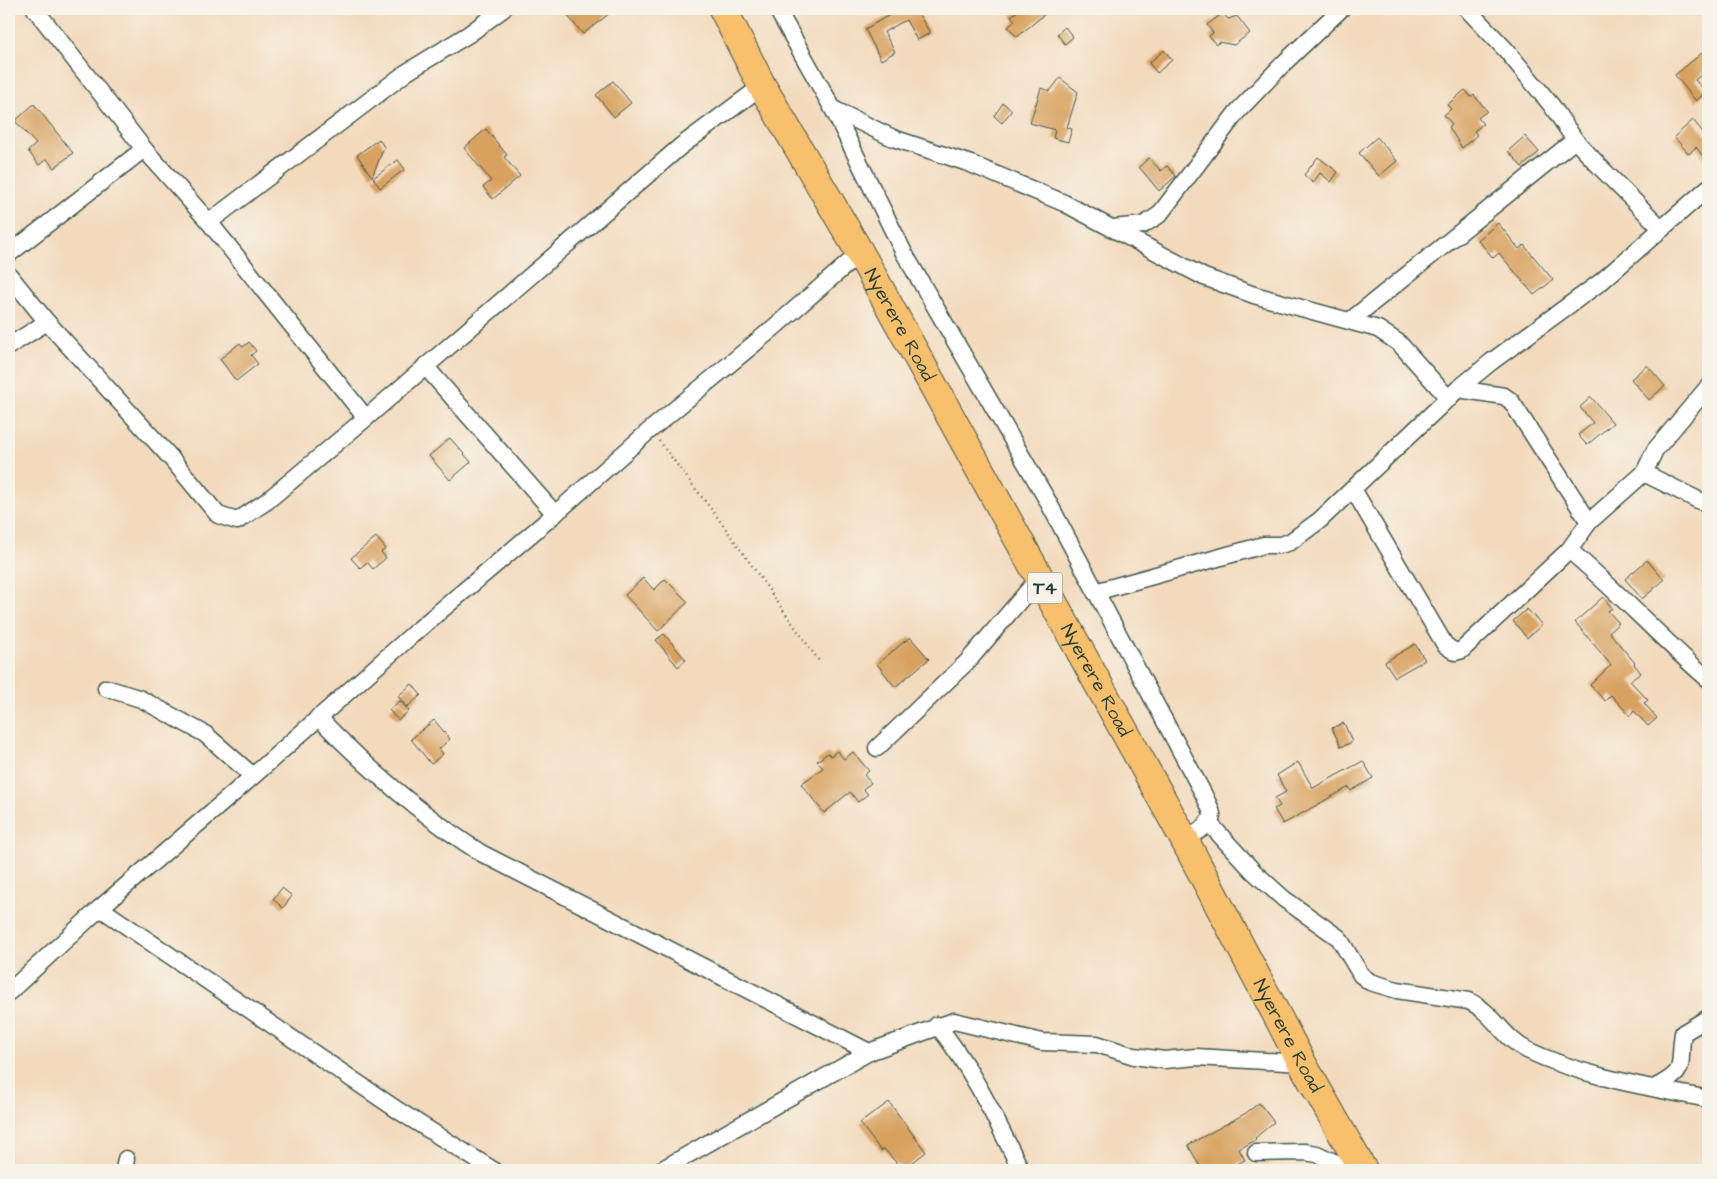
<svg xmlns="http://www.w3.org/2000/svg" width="1717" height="1179" font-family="'Architects Daughter',sans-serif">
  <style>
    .building { fill: #d8a15e }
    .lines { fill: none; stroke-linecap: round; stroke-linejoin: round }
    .street-casing { stroke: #3f5549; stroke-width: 19 }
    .highway-casing { stroke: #3f5549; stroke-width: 30 }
    .path { stroke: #3f5549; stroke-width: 2.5; stroke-dasharray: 1 4; stroke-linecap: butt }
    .street { stroke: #fff; stroke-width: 16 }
    .highway { stroke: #f8bf6c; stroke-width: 28 }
    .labels { text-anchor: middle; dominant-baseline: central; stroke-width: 4; stroke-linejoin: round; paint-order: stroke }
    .shield { fill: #f7f3e8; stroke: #60746a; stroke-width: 1 }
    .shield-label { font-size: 18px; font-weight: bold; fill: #1f3d34 }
    .street-label { font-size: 19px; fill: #1f3d34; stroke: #f7f3e8 }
  </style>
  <rect width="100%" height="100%" fill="#f7f3e8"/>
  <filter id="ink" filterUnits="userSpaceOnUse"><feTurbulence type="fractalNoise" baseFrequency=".02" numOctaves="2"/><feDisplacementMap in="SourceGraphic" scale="10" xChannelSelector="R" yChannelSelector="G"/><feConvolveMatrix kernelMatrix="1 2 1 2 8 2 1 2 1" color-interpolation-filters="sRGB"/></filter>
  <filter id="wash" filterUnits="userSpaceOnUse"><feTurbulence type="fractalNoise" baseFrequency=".0096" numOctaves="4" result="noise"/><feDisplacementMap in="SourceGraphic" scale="20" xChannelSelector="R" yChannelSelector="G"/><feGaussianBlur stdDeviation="1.12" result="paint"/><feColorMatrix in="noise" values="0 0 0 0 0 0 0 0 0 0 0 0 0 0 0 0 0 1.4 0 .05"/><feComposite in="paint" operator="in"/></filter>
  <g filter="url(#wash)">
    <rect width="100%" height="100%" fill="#f3dabd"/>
    <g id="blocks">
      <g class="building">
        <polygon points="562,9 615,9 583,34"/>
        <polygon points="900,9 927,9 918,13 930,33 917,40 906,20 884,32 895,52 881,60 865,29"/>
        <polygon points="1020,9 1051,9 1017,37 1008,27 1015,21 1011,16"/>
        <polygon points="1223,13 1228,19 1237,16 1250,33 1234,45 1219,42 1216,45 1209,36 1213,33 1207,25"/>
        <polygon points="1065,27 1073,37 1065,44 1057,34"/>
        <polygon points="1708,48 1708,69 1695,80 1706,92 1696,101 1675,75"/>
        <polygon points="1164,50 1172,60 1157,73 1149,63"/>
        <polygon points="1060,78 1078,92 1067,127 1072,129 1068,142 1053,138 1055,130 1030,123 1041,88 1050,91"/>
        <polygon points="613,81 631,103 614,117 596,95"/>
        <polygon points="1465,90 1471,97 1474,95 1487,111 1478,118 1483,124 1474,131 1477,135 1462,148 1449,127 1452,124 1444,115 1451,109 1447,105"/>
        <polygon points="1003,103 1012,110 1002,123 994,116"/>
        <polygon points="34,104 73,153 54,168 47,159 39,165 28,151 36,144 15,121"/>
        <polygon points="1693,120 1708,138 1708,163 1696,147 1689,154 1674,137"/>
        <polygon points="486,129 507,155 504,157 520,176 493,199 483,187 491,181 464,148"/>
        <polygon points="1525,136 1539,152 1522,167 1508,151"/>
        <polygon points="1377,137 1397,161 1379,176 1359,153"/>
        <polygon points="379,139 384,147 372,177 357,155"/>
        <polygon points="1318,157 1338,172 1331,182 1320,173 1313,183 1304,175"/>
        <polygon points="1149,158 1161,171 1167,166 1176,176 1159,191 1139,167"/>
        <polygon points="398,160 405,169 380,188 373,178"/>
        <polygon points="1498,223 1519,249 1524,245 1553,280 1534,295 1499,253 1493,258 1478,240"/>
        <polygon points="249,342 256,351 251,355 258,364 236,381 220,359 240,343 243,347"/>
        <polygon points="1647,365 1665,386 1649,400 1631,379"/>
        <polygon points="1591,397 1613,423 1587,445 1578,435 1593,423 1580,407"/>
        <polygon points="450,438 471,462 450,480 429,456"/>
        <polygon points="376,537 386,549 381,552 386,558 373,569 367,562 360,568 351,558"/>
        <polygon points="1647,560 1664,580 1642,599 1625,579"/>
        <polygon points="643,578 654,590 665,579 688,602 658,631 625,595"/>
        <polygon points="1603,597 1612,608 1608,611 1619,623 1609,632 1635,663 1634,664 1641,673 1630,681 1648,700 1644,703 1657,718 1648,726 1634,711 1630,716 1611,695 1605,701 1590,685 1611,665 1575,622"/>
        <polygon points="1527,609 1542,625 1527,638 1513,621"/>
        <polygon points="664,634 686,660 678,667 656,640"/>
        <polygon points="910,637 929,659 895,687 877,664"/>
        <polygon points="1415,644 1425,660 1395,677 1385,662"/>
        <polygon points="412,684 421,695 407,707 398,696"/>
        <polygon points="400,701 409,711 398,720 389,710"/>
        <polygon points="434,720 450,739 439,749 443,754 431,764 411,739"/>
        <polygon points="1344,723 1352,742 1341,747 1332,728"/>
        <polygon points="837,751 844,759 853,752 869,771 864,775 871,783 863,789 868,794 858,802 850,792 824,813 801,784 823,768 817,761 828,753 831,756"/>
        <polygon points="1363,761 1373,778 1351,791 1349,787 1283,824 1274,809 1280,806 1275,798 1286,792 1277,775 1298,762 1313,788"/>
        <polygon points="282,888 292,896 283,908 273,899"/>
        <polygon points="889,1102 926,1152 903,1170 884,1149 881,1151 860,1123"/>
        <polygon points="1259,1103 1274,1122 1255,1138 1256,1140 1239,1149 1245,1160 1226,1170 1202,1170 1188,1145 1246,1113"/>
      </g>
    </g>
  </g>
  <g filter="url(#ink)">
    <use href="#blocks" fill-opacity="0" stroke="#3f5549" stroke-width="1"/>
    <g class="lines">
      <g class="street-casing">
        <g id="street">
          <polyline points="35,9 144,149 209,222 366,418"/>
          <path d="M777,9L833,109L904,253L1046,498L1204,795C1206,800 1211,808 1212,814C1213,826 1192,834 1184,839"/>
          <polyline points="1467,9 1506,50 1552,106 1575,140 1603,170 1662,229"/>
          <polyline points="833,109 893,138 971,164 1064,203 1204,277 1254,295 1378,329 1399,343 1449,399"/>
          <polyline points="209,222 407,72 469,34 503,9"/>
          <polyline points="1113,228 1143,225 1159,215 1237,112 1285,62 1341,9"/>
          <polyline points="9,254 144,149"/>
          <polyline points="9,275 47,322 170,457 218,515 237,521 267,501 366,418 681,146 762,86"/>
          <polyline points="1351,320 1575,140"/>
          <polyline points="9,346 47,322"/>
          <polyline points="425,366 555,514"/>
          <polyline points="1458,389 1504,396 1511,401 1589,522"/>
          <polyline points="1644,473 1700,501 1708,501"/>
          <polyline points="1353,489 1445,645 1455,652 1462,650 1569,550 1589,522 1644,473 1655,450 1708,387"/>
          <path d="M1569,550C1618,591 1660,638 1708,679"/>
          <polyline points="1095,592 1264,545 1280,545 1290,542 1320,520 1458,389 1491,362 1602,281 1708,188"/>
          <polyline points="106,688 141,699 205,734 253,776"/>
          <path d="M318,717C367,768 421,815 481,853L869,1052L954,1021L1042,1042L1097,1044L1134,1056L1164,1060L1196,1057L1302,1063"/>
          <polyline points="877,748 968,661 1039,578"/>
          <path d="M1208,822L1254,872L1284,899L1339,938L1361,975L1370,982L1397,990L1469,1001C1493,1012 1504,1039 1527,1050C1583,1077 1648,1087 1708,1099"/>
          <polyline points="100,908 399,1111 493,1170"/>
          <polyline points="9,992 100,908 235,792 413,634 555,514 650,430 772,329 860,253"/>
          <path d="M937,1025C973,1069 996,1120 1021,1170"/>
          <path d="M1654,1088C1690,1069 1677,1068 1683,1033L1708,1018"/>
          <polyline points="1256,1153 1305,1152 1317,1154 1351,1170"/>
          <polyline points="124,1170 126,1159"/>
          <polyline points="661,1170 869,1052"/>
        </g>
      </g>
      <g class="highway-casing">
        <g id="highway">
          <path id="s1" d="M723,9L762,86L860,253L1184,839L1302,1063L1363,1170"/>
        </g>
      </g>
      <polyline class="path" points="659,441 721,522 819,661"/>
      <use href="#street" class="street"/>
      <use href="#highway" class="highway"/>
    </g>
  </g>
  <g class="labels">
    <rect class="shield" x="1027.5" y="572.5" width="35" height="31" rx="4"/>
    <g class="shield-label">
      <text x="1045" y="588">T4</text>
    </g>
    <g class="street-label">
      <text stroke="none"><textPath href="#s1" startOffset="362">Nyerere Road</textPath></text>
      <text stroke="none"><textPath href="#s1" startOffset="768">Nyerere Road</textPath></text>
      <text stroke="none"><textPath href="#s1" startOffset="1172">Nyerere Road</textPath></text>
    </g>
  </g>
  <rect width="1717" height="1179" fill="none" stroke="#f7f3e8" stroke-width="30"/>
</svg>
